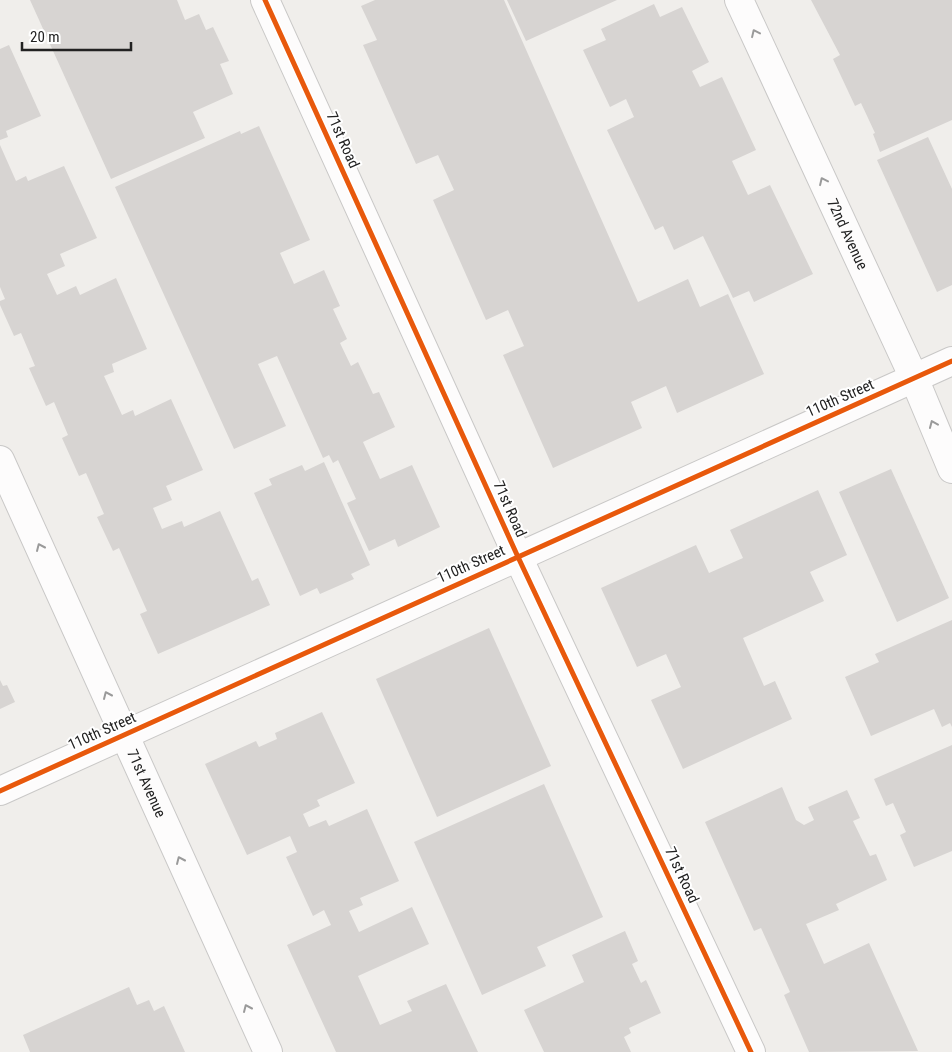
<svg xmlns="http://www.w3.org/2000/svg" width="952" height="1052" font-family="'Roboto Condensed',sans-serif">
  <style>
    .building { fill: #d7d4d2 }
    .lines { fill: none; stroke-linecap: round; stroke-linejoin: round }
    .minor-casing { stroke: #c9c8c7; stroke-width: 30 }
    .minor { stroke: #fdfcfc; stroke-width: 28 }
    .cycleway-casing { stroke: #fff; stroke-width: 8 }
    .cycleway { stroke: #e8590c; stroke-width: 5 }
    .oneway { stroke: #9a9a9a }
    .labels { text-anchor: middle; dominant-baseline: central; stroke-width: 4; stroke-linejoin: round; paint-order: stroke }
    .street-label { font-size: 15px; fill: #222; stroke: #fff }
  </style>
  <rect width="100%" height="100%" fill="#f0eeeb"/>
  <g class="building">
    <polygon points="30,0 177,0 185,20 199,14 206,30 213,27 229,61 220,64 233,94 193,112 205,138 111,179"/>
    <polygon points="375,0 504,0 638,302 688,279 700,307 728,294 764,374 677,413 666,386 631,402 642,428 553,468 503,355 524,346 508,310 486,320 433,200 454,190 438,155 416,164 363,45 377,40 361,6"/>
    <polygon points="507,0 617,0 526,41"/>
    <polygon points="811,0 952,0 952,120 880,152 873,134 875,133 861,103 855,106 833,59 840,55"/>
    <polygon points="654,4 660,17 682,7 709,62 692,71 700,87 722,77 756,150 732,161 748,195 770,185 813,274 754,302 749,291 733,298 703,236 674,250 663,226 655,230 607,130 634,117 626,99 610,107 583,50 606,40 601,29"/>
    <polygon points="9,45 41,116 6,131 8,137 0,140 0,49"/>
    <polygon points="259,126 310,240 280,253 294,284 324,270 340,306 333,309 347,339 340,343 351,366 358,362 373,394 379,392 395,427 363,442 380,479 412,465 440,527 398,547 395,539 369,551 347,503 356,499 338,460 333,463 329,455 323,458 277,356 258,364 286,426 234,449 115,187 240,131 241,134"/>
    <polygon points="928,137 952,189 952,285 937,292 877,160"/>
    <polygon points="0,145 16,181 26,176 28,181 64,166 97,238 60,254 65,266 47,274 57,295 76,286 80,295 116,278 147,349 112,364 114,372 104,376 122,415 133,410 135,416 171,399 203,470 166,486 172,500 153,508 162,529 182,521 184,527 220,511 252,581 258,578 270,605 158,654 140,614 147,611 119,548 113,551 97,517 104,514 86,473 79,476 62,438 68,435 54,402 46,406 29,368 35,366 21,333 14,336 0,305 0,301 5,299 0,287"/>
    <polygon points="324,462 370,565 351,574 354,579 320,594 317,588 300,596 254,493 272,485 269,479 302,465 305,471"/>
    <polygon points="891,469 949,598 897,622 839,492"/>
    <polygon points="818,490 847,555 810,572 824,601 743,638 764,686 775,681 792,719 683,769 651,700 681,687 666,654 637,667 601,588 696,545 709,573 743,558 730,530"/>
    <polygon points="952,620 952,727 950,723 942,727 934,709 871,736 845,677 879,662 875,654"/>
    <polygon points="489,628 551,766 437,817 376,679"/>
    <polygon points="0,680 3,686 7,685 15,702 0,709"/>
    <polygon points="322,712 355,783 317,800 320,806 303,814 309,827 326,820 329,826 367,809 399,881 360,898 363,905 349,911 359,932 412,907 429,944 358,976 380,1025 412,1011 407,1001 446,984 478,1052 336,1052 287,945 331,925 324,910 313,916 286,857 297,852 290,836 247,855 205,764 256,741 259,747 277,739 275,733"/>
    <polygon points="952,745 952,851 914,867 900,835 906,832 893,803 886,806 874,779"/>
    <polygon points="544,784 603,917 537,947 546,966 482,995 414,842"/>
    <polygon points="782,787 796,820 804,825 814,820 808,807 847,790 860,818 853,821 870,856 876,854 887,880 836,904 839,910 806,924 824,964 869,943 918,1051 809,1052 784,995 790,992 761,928 754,931 705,822"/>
    <polygon points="625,931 638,961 632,964 641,983 646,980 661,1013 629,1028 631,1033 624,1037 631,1052 544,1052 524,1010 584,982 572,955"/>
    <polygon points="129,987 137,1005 149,1000 154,1011 164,1006 185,1052 30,1052 23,1035"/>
  </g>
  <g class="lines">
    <g class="minor-casing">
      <g id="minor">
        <polyline points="265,0 518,557 751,1052"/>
        <path id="s1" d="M739,0L914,378L952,469"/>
        <path id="s2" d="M0,460L268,1052"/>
        <polyline points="0,791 952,361"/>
      </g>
    </g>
    <use href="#minor" class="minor"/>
    <g class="cycleway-casing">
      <g id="cycleway">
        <polyline points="265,0 518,557 751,1052"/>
        <polyline points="0,791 952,361"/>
      </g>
    </g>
    <use href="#cycleway" class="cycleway"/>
  </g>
  <defs><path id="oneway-chevron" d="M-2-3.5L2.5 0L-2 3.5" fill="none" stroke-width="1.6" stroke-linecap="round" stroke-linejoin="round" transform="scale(1.25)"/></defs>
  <g class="oneway">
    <use href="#oneway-chevron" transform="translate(755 33) rotate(-115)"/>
    <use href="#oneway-chevron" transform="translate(823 181) rotate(-115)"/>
    <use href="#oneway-chevron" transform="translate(933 424) rotate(-113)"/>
    <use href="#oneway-chevron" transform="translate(40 547) rotate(-114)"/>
    <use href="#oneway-chevron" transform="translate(107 695) rotate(-114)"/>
    <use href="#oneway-chevron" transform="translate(180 860) rotate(-114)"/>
    <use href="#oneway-chevron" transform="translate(247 1008) rotate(-114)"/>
  </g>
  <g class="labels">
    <g class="street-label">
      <text transform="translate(343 140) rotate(66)">71st Road</text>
      <text stroke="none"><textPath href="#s1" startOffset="258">72nd Avenue</textPath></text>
      <text transform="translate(840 398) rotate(-24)">110th Street</text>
      <text transform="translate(510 509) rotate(66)">71st Road</text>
      <text transform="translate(471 564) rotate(-24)">110th Street</text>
      <text transform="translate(102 731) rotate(-24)">110th Street</text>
      <text stroke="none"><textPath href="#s2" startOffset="355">71st Avenue</textPath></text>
      <text transform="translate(682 875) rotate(65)">71st Road</text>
    </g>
  </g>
  <path d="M22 42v8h109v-8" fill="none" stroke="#222222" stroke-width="2.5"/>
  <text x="30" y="42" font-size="15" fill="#222222" stroke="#ffffff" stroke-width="4" paint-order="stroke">20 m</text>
</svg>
